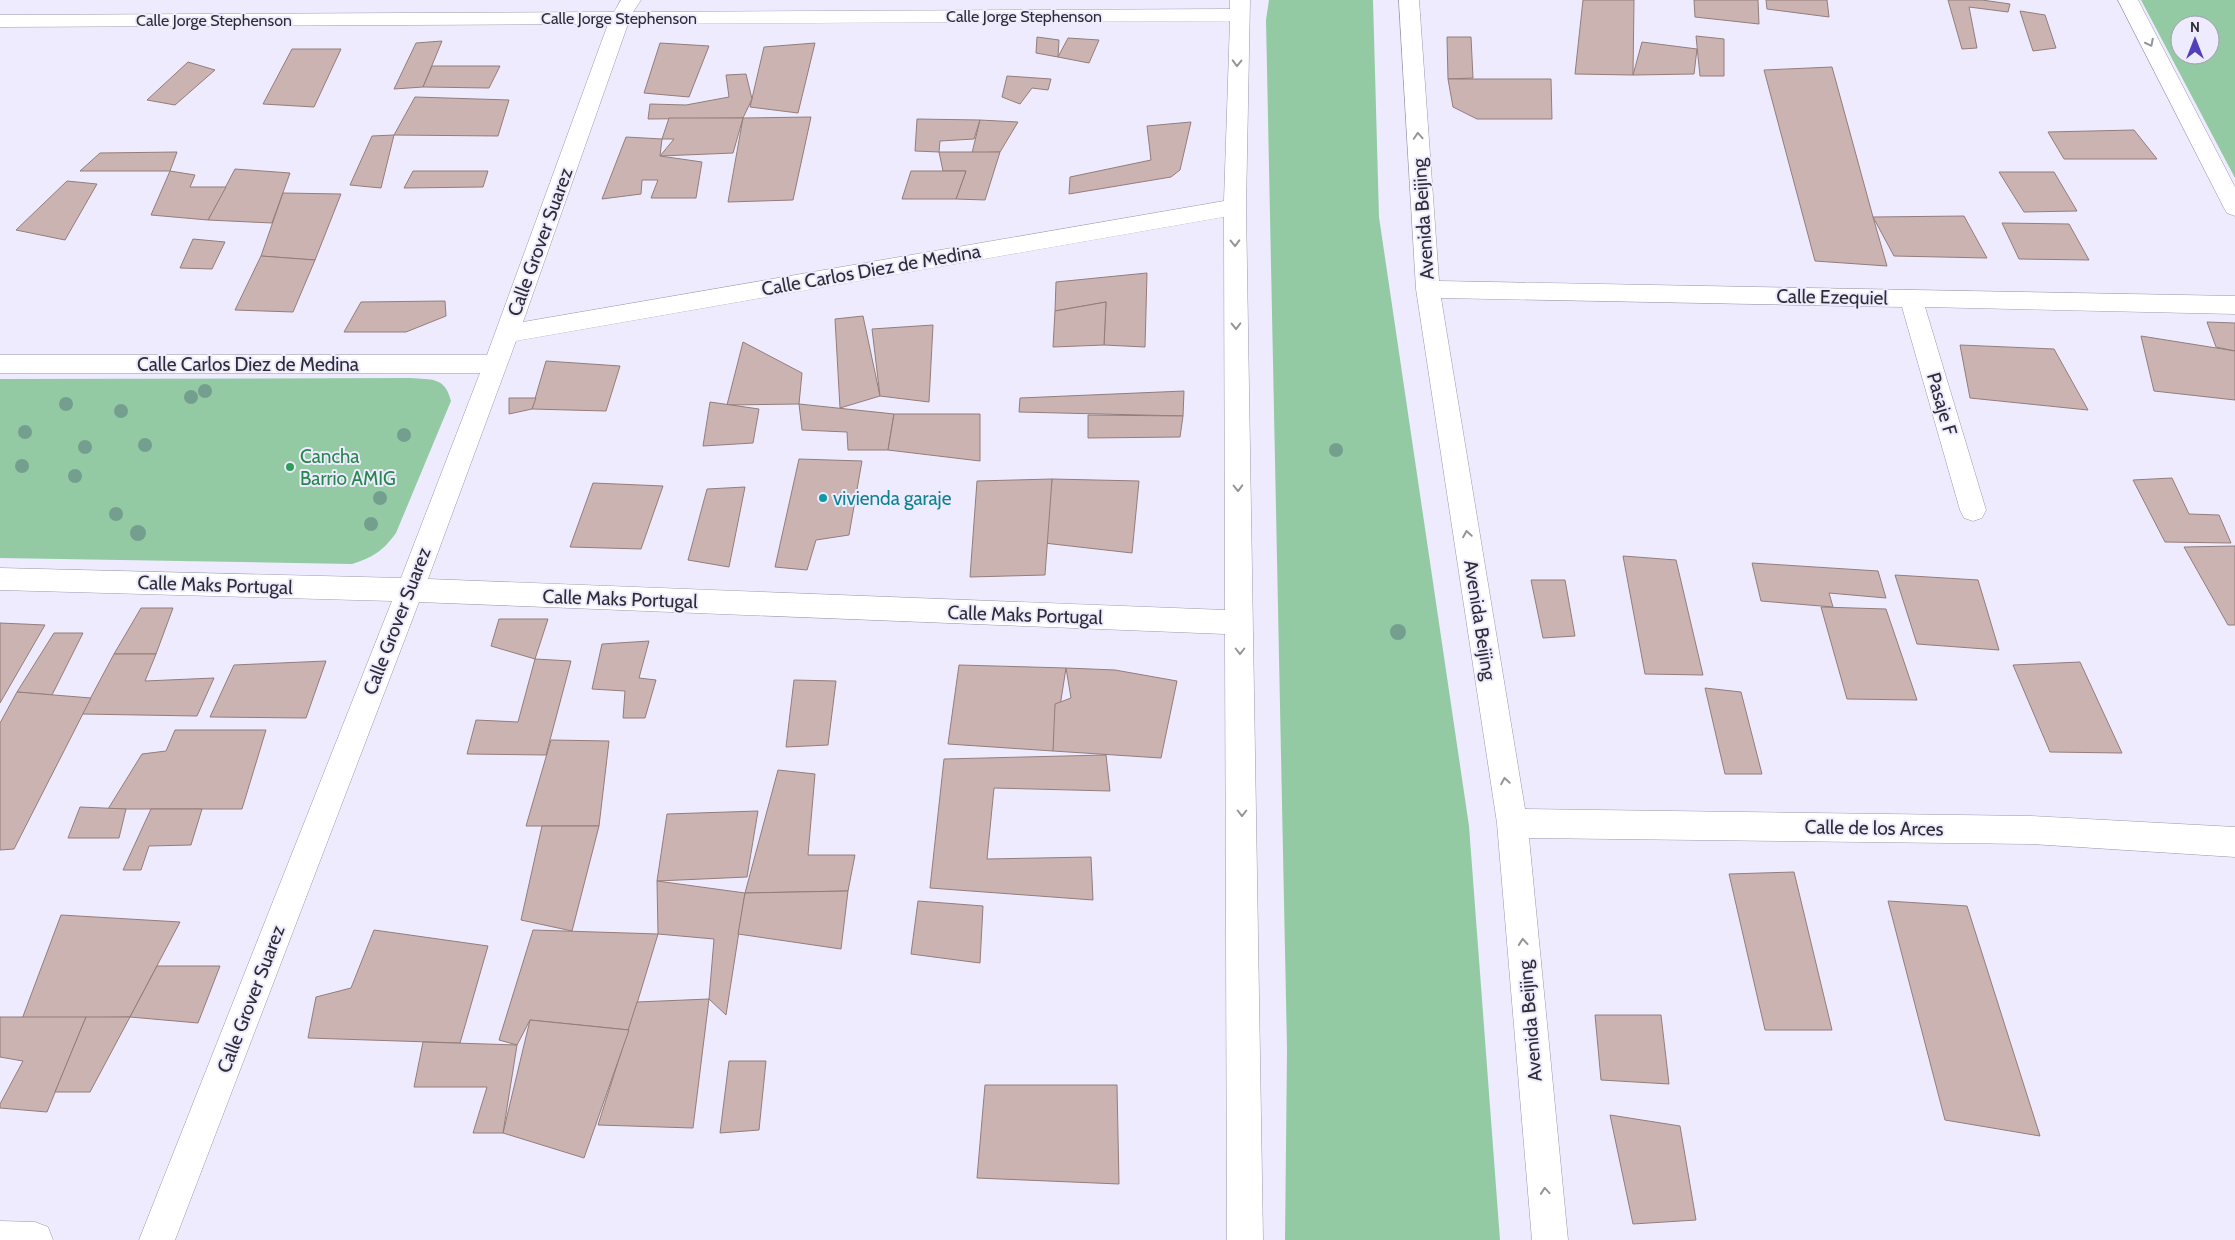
<svg xmlns="http://www.w3.org/2000/svg" width="2235" height="1240" font-family="Cabin,sans-serif">
  <style>
    .green { fill: #94caa3; fill-rule: evenodd }
    .building { fill: #cbb3b1; stroke: #937d7b }
    .lines { fill: none; stroke-linecap: round; stroke-linejoin: round }
    .minor-casing { stroke: #9a97aa; stroke-width: 1 }
    .minor { fill: #fff; fill-rule: evenodd }
    .tree { fill: #749f8f }
    .oneway { stroke: #96969a }
    .leisure-dot { fill: #2e9e5b; stroke: #eeebff; stroke-width: 2 }
    .culture-dot { fill: #0f9aa8; stroke: #eeebff; stroke-width: 2 }
    .labels { text-anchor: middle; dominant-baseline: central; stroke-width: 4; stroke-linejoin: round; paint-order: stroke }
    .far-street-label { font-size: 16px; fill: #2e2d34; stroke: #eeebff }
    .street-label { font-size: 19px; fill: #2e2d34; stroke: #eeebff }
    .leisure-label { font-size: 19px; fill: #27864d; stroke: #eeebff; text-anchor: start }
    .culture-label { font-size: 19px; fill: #0d838f; stroke: #eeebff; text-anchor: start }
  </style>
  <rect width="100%" height="100%" fill="#eeebff"/>
  <g class="green">
    <polygon points="1269,0 1373,0 1379,217 1469,826 1500,1240 1285,1240 1287,1049 1266,20"/>
    <path d="M2141,0H2235V178ZM2180,25H2210V55H2180Z"/>
    <path d="M410,378C431,380 445,376 451,401L396,533C382,552 373,557 352,564L0,558V379Z"/>
  </g>
  <g class="building">
    <polygon points="1583,0 1634,0 1633,75 1575,74"/>
    <polygon points="1694,0 1758,0 1759,24 1695,17"/>
    <polygon points="1766,0 1827,0 1829,17 1767,9"/>
    <polygon points="1948,0 1982,0 2010,4 2008,12 1969,7 1977,48 1962,49"/>
    <polygon points="2020,11 2045,15 2056,48 2033,51"/>
    <polygon points="1696,36 1724,39 1724,76 1700,76"/>
    <polygon points="1037,37 1059,40 1058,57 1036,53"/>
    <polygon points="1447,37 1471,37 1473,78 1448,79"/>
    <polygon points="1068,38 1099,40 1089,63 1058,57"/>
    <polygon points="442,41 423,87 394,89 416,43"/>
    <polygon points="1642,42 1697,49 1694,74 1633,75"/>
    <polygon points="660,43 709,46 689,97 644,93"/>
    <polygon points="815,43 798,113 750,107 764,47"/>
    <polygon points="292,49 341,49 314,107 263,104"/>
    <polygon points="188,62 215,70 175,105 147,100"/>
    <polygon points="432,66 500,66 489,88 423,87"/>
    <polygon points="1832,67 1873,217 1887,266 1815,261 1764,70"/>
    <polygon points="746,74 752,99 743,118 648,119 650,104 686,105 729,97 726,75"/>
    <polygon points="1007,76 1051,79 1048,90 1032,88 1020,104 1002,97"/>
    <polygon points="1448,79 1551,79 1552,119 1477,119 1453,107"/>
    <polygon points="415,97 509,100 498,136 394,135"/>
    <polygon points="811,117 793,200 728,202 743,118"/>
    <polygon points="669,118 743,118 733,153 660,156 674,139 662,139"/>
    <polygon points="917,119 980,120 974,139 940,141 939,152 915,151"/>
    <polygon points="980,120 1018,122 1000,152 972,153"/>
    <polygon points="1191,122 1180,170 1171,177 1069,194 1070,177 1151,160 1147,126"/>
    <polygon points="2134,130 2157,159 2064,159 2048,132"/>
    <polygon points="394,135 381,188 350,185 372,136"/>
    <polygon points="626,137 662,139 660,156 702,162 696,198 651,198 658,180 642,180 641,194 602,199"/>
    <polygon points="177,152 170,171 80,171 100,153"/>
    <polygon points="939,152 1000,152 985,200 956,199 966,171 943,171"/>
    <polygon points="235,169 290,173 272,223 208,220"/>
    <polygon points="170,171 195,175 190,187 226,187 208,220 151,215"/>
    <polygon points="413,171 488,171 483,187 404,188"/>
    <polygon points="911,171 966,171 956,199 902,199"/>
    <polygon points="1999,172 2054,172 2077,211 2024,212"/>
    <polygon points="67,181 97,184 65,240 16,230"/>
    <polygon points="283,193 341,194 315,260 261,256"/>
    <polygon points="1964,216 1987,258 1894,256 1873,217"/>
    <polygon points="2002,223 2069,224 2089,260 2019,259"/>
    <polygon points="193,239 225,242 212,269 180,268"/>
    <polygon points="261,256 315,260 293,312 235,310"/>
    <polygon points="1147,273 1145,347 1104,345 1106,302 1055,311 1056,282"/>
    <polygon points="445,301 446,316 406,332 344,332 361,302"/>
    <polygon points="1106,302 1104,345 1053,347 1055,311"/>
    <polygon points="863,316 880,396 840,408 835,319"/>
    <polygon points="2207,322 2235,323 2235,351 2216,347"/>
    <polygon points="933,325 929,402 880,396 872,329"/>
    <polygon points="2141,336 2235,351 2235,400 2154,391"/>
    <polygon points="743,342 802,373 799,404 727,405"/>
    <polygon points="1960,345 2054,349 2088,410 1970,398"/>
    <polygon points="546,361 620,366 606,411 532,409"/>
    <polygon points="1184,391 1183,416 1019,412 1020,398"/>
    <polygon points="509,398 536,398 532,409 509,414"/>
    <polygon points="710,402 759,409 753,443 703,446"/>
    <polygon points="799,404 894,414 888,450 848,450 847,432 802,430"/>
    <polygon points="894,414 980,414 980,461 888,450"/>
    <polygon points="1088,415 1183,416 1180,437 1088,438"/>
    <polygon points="799,459 862,461 849,535 816,540 807,570 775,567"/>
    <polygon points="2172,478 2189,514 2219,515 2231,543 2165,542 2133,480"/>
    <polygon points="1052,479 1139,481 1132,553 1044,543"/>
    <polygon points="1052,479 1045,575 970,577 977,481"/>
    <polygon points="593,483 663,486 641,549 570,547"/>
    <polygon points="745,487 729,567 688,560 707,489"/>
    <polygon points="2235,546 2235,625 2228,625 2184,547"/>
    <polygon points="1623,556 1676,560 1703,675 1645,674"/>
    <polygon points="1752,563 1878,571 1886,598 1829,593 1833,607 1761,601"/>
    <polygon points="1895,575 1978,580 1999,650 1917,644"/>
    <polygon points="1531,580 1565,580 1575,636 1543,638"/>
    <polygon points="1821,607 1886,609 1917,700 1847,699"/>
    <polygon points="141,608 173,608 156,654 114,654"/>
    <polygon points="499,619 548,619 535,659 491,646"/>
    <polygon points="0,623 45,625 0,703"/>
    <polygon points="54,633 83,633 52,695 17,692"/>
    <polygon points="649,641 639,678 656,680 645,718 623,718 625,691 592,689 602,644"/>
    <polygon points="114,654 156,654 145,681 214,678 197,716 82,714"/>
    <polygon points="535,659 571,661 546,755 467,754 476,720 518,722"/>
    <polygon points="326,661 306,718 210,717 234,665"/>
    <polygon points="2080,662 2122,753 2050,752 2013,665"/>
    <polygon points="959,665 1066,668 1053,751 948,744"/>
    <polygon points="1066,668 1115,670 1177,681 1161,758 1053,751 1055,704 1071,698"/>
    <polygon points="794,680 836,681 828,745 786,747"/>
    <polygon points="1705,688 1741,692 1762,774 1725,774"/>
    <polygon points="17,692 91,698 14,849 0,850 0,723"/>
    <polygon points="175,730 266,730 242,809 108,809 142,754 166,751"/>
    <polygon points="551,740 609,741 599,826 526,826"/>
    <polygon points="1106,755 1110,791 994,788 987,859 1091,857 1093,900 930,888 944,759"/>
    <polygon points="778,770 815,774 808,855 855,855 848,891 745,893"/>
    <polygon points="80,807 126,809 119,838 68,838"/>
    <polygon points="151,809 202,809 191,845 149,846 141,870 123,870"/>
    <polygon points="758,811 747,877 657,881 667,814"/>
    <polygon points="542,826 599,826 572,931 521,920"/>
    <polygon points="1794,872 1832,1030 1765,1030 1729,874"/>
    <polygon points="657,881 745,893 726,1015 709,999 714,939 658,934"/>
    <polygon points="848,891 841,949 738,934 745,893"/>
    <polygon points="918,901 983,906 980,963 911,954"/>
    <polygon points="1888,901 1967,906 2040,1136 1945,1120"/>
    <polygon points="61,915 180,922 130,1017 22,1019"/>
    <polygon points="374,930 488,946 460,1043 308,1038 316,997 351,988"/>
    <polygon points="533,930 658,934 629,1030 530,1020 517,1045 499,1040"/>
    <polygon points="157,966 220,966 198,1023 130,1017"/>
    <polygon points="709,999 693,1128 598,1125 637,1002"/>
    <polygon points="1595,1015 1661,1015 1669,1084 1601,1080"/>
    <polygon points="0,1017 86,1017 47,1112 0,1108 0,1104 23,1061 0,1057"/>
    <polygon points="86,1017 130,1017 90,1092 55,1092"/>
    <polygon points="530,1020 629,1030 584,1158 503,1133"/>
    <polygon points="423,1042 517,1045 503,1133 473,1133 487,1087 414,1087"/>
    <polygon points="729,1061 766,1061 759,1130 720,1133"/>
    <polygon points="985,1085 1117,1085 1119,1184 977,1178"/>
    <polygon points="1610,1115 1680,1126 1696,1220 1633,1224"/>
  </g>
  <g class="lines">
    <g class="minor-casing">
      <g id="minor">
        <path d="M621,0H641L633,12L1230,9V0H1250L1246,207L1263,1240H1227L1225,634L419,602L175,1240H139L392,601L0,590V568L401,578L480,373H0V355H487L608,24L0,27V15L614,12ZM1230,21L1224,201L523,322L628,24ZM1224,217L1225,610L428,579L516,341Z"/>
        <polygon points="1399,0 1419,0 1439,281 2235,296 2235,314 1925,307 1986,510 1982,518 1973,521 1964,518 1960,510 1902,307 1441,298 1525,809 2031,816 2235,827 2235,857 2031,844 1529,838 1568,1240 1532,1240 1497,823 1416,289"/>
        <polygon points="2118,0 2138,0 2235,187 2235,216 2227,213 2224,208"/>
        <polygon points="0,1221 35,1222 48,1227 53,1240 0,1240"/>
      </g>
    </g>
    <use href="#minor" class="minor"/>
  </g>
  <g class="tree">
    <circle cx="205" cy="391" r="7"/>
    <circle cx="191" cy="397" r="7"/>
    <circle cx="66" cy="404" r="7"/>
    <circle cx="121" cy="411" r="7"/>
    <circle cx="25" cy="432" r="7"/>
    <circle cx="404" cy="435" r="7"/>
    <circle cx="145" cy="445" r="7"/>
    <circle cx="85" cy="447" r="7"/>
    <circle cx="1336" cy="450" r="7"/>
    <circle cx="22" cy="466" r="7"/>
    <circle cx="75" cy="476" r="7"/>
    <circle cx="380" cy="498" r="7"/>
    <circle cx="116" cy="514" r="7"/>
    <circle cx="371" cy="524" r="7"/>
    <circle cx="138" cy="533" r="8"/>
    <circle cx="1398" cy="632" r="8"/>
  </g>
  <defs><path id="oneway-chevron" d="M-2-3.5L2.5 0L-2 3.5" fill="none" stroke-width="1.6" stroke-linecap="round" stroke-linejoin="round" transform="scale(1.25)"/></defs>
  <g class="oneway">
    <use href="#oneway-chevron" transform="translate(2150 43) rotate(63)"/>
    <use href="#oneway-chevron" transform="translate(1237 63) rotate(91)"/>
    <use href="#oneway-chevron" transform="translate(1418 136) rotate(-94)"/>
    <use href="#oneway-chevron" transform="translate(1235 243) rotate(89)"/>
    <use href="#oneway-chevron" transform="translate(1236 326) rotate(89)"/>
    <use href="#oneway-chevron" transform="translate(1238 488) rotate(89)"/>
    <use href="#oneway-chevron" transform="translate(1467 534) rotate(-99)"/>
    <use href="#oneway-chevron" transform="translate(1240 651) rotate(90)"/>
    <use href="#oneway-chevron" transform="translate(1505 781) rotate(-99)"/>
    <use href="#oneway-chevron" transform="translate(1242 813) rotate(90)"/>
    <use href="#oneway-chevron" transform="translate(1523 942) rotate(-95)"/>
    <use href="#oneway-chevron" transform="translate(1545 1191) rotate(-95)"/>
  </g>
  <circle class="leisure-dot" cx="290" cy="467" r="5"/>
  <circle class="culture-dot" cx="823" cy="498" r="5"/>
  <g class="labels">
    <g class="far-street-label">
      <text x="1024" y="16">Calle Jorge Stephenson</text>
      <text x="619" y="18">Calle Jorge Stephenson</text>
      <text x="214" y="20">Calle Jorge Stephenson</text>
    </g>
    <g class="street-label">
      <text transform="translate(1423 219) rotate(-94)">Avenida Beijing</text>
      <text transform="translate(540 242) rotate(-70)">Calle Grover Suarez</text>
      <text transform="translate(871 270) rotate(-10)">Calle Carlos Diez de Medina</text>
      <text transform="translate(1832 297) rotate(1)">Calle Ezequiel</text>
      <text x="248" y="364">Calle Carlos Diez de Medina</text>
      <text transform="translate(1942 404) rotate(74)">Pasaje F</text>
      <text transform="translate(215 585) rotate(2)">Calle Maks Portugal</text>
      <text transform="translate(620 599) rotate(2)">Calle Maks Portugal</text>
      <text transform="translate(1025 615) rotate(2)">Calle Maks Portugal</text>
      <text transform="translate(1480 620) rotate(81)">Avenida Beijing</text>
      <text transform="translate(397 621) rotate(-69)">Calle Grover Suarez</text>
      <text transform="translate(1874 828) rotate(1)">Calle de los Arces</text>
      <text transform="translate(251 999) rotate(-69)">Calle Grover Suarez</text>
      <text transform="translate(1530 1021) rotate(-95)">Avenida Beijing</text>
    </g>
    <g class="leisure-label">
      <text x="300" y="456">Cancha<tspan x="300" dy="22">Barrio AMIG</tspan></text>
    </g>
    <g class="culture-label">
      <text x="833" y="498">vivienda garaje</text>
    </g>
  </g>
  <g transform="translate(2195 40)"><circle r="24" fill="#eeebff" stroke="#a19fae"/>
  <path d="M0-4L9 19L0 12L-9 19Z" fill="#5340b8"/>
  <text y="-8" font-size="14" font-weight="bold" text-anchor="middle" fill="#2e2d34">N</text>
  </g>
</svg>
